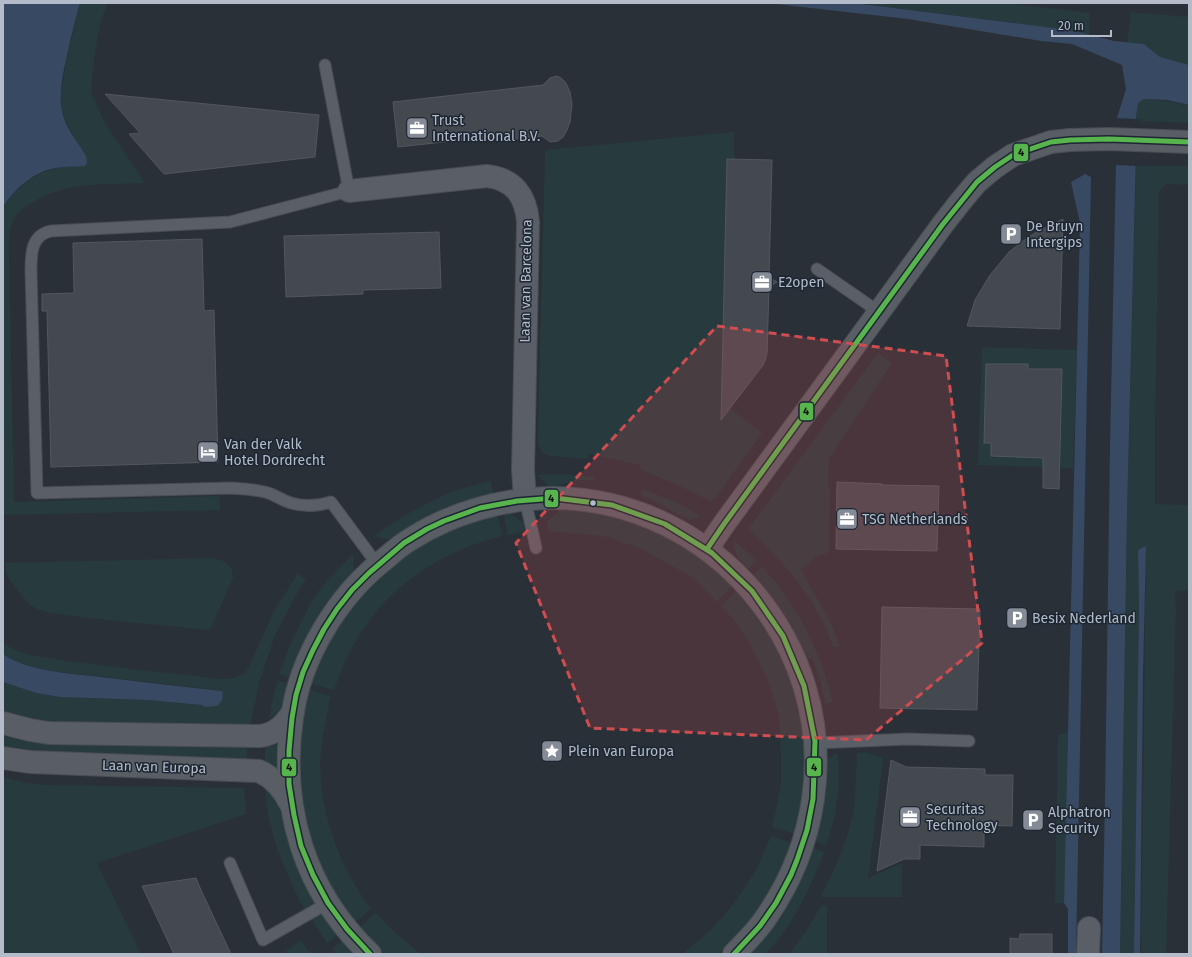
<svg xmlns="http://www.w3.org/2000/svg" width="1192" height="957" font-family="'Fira Sans',sans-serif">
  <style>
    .green { fill: #273a3e }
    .water { fill: #384963 }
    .pier { fill: #2a3038 }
    .building { fill: #444950; stroke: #52575f }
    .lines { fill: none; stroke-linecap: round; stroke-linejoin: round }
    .lane-casing { stroke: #484c53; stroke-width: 13 }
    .street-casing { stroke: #484c53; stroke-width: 24 }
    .secondary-casing { stroke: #484c53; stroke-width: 24 }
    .lane { stroke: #5a5e66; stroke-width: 11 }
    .street { stroke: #5a5e66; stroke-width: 22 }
    .secondary { stroke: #595d64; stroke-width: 22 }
    .bus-1-casing { stroke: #1d2633; stroke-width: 8 }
    .bus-1 { stroke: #58b54e; stroke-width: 5 }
    .marked { fill: #ce4d50; fill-opacity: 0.2; stroke: #ce4d50; stroke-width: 3; stroke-dasharray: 8 5; stroke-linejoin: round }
    .bus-dot { fill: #b4bcc9; stroke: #1d2633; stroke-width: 1.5 }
    .labels { text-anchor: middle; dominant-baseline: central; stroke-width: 3; stroke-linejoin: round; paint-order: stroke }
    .poi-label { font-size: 14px; fill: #b4bcc9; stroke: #1d2633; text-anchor: start }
    .street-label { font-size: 14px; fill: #b4bcc9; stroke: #1d2633 }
    .line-badge { stroke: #1d2633; stroke-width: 1.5 }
    .pale-badge-label { font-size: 11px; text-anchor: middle; font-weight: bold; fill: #111 }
  </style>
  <rect width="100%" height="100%" fill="#2a3038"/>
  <g class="green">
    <path d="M80,3H108L101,20L98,35L93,67L91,93L106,125L145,183C108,185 68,181 35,201C26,206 18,211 13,221C8,231 9,243 9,254L14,502L219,496L220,510L3,515V207C26,177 42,167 80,166L75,138L65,120L62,111L61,94L66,62Z"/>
    <polygon points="854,3 1015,3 1016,4 1090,13 1089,35 1007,22"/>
    <polygon points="1131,12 1189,17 1189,65 1160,57 1144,44 1127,43"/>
    <polygon points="1144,99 1166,101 1189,106 1189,123 1141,121 1141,119 1136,119 1138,103"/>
    <path d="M734,132V170H727L721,419L730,408L762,433L716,497L710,501L680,486L640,469L641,465L589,454L587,459C580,458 572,458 565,457C548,456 538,457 538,436L545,150Z"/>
    <polygon points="1136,166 1189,166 1189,185 1166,184 1159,191 1155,427 1155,504 1189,505 1189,590 1175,591 1176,610 1166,954 1141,954 1146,546 1138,550 1139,608 1134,954 1120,954 1127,513"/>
    <polygon points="982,347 1077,350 1073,468 978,465"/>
    <path d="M878,353L892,363L829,459L828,488H830L829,552L816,557L801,570L830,621L840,646L833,647C830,639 827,630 823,622C805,586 777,556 748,529Z"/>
    <polygon points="563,474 595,477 594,481 581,480 567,483 557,486 549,486 537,475"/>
    <path d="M491,481L493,493L452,505L429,516L391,540L373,536C400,518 427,501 458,490C468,486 480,484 491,481Z"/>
    <path d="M642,489C663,497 684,504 701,517L690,520L679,515L651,499L641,495Z"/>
    <polygon points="558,508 609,514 649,528 677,541 697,554 733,585 717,602 692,577 639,548 607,537 594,535 548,531 547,521 559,512"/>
    <polygon points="510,511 511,514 524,523 524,532 508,535 503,512"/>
    <path d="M497,513L502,536C449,549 397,580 366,625C352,645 342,667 334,690L311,684C323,641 353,597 387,568C392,564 398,560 404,556C420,545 436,536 454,527C467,521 483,518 497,513Z"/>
    <path d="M734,540L757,561L747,570C738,559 735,555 734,540Z"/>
    <path d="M353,554L354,571L327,604L309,633L292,678L279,674C288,650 298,626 311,603C321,585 338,569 353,554Z"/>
    <path d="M211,558C224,560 233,564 233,578L210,630L88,618L52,613L37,609L30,605L12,583L8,577L4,563Z"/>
    <path d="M762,567C768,574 775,580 780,588C806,622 823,661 833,702L825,704L821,683L812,658L805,660L795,634L771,597L753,576Z"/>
    <path d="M298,573L306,580L300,588L275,635L259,683L250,727L239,728L88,723L48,725L6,714L3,712V682L36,693L60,697L148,700L202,705L205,707L222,691C180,685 137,681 94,676C64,672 29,671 3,654V643C24,657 52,659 77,662C124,669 172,673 220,679C231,679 241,678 248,669L274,611Z"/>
    <polygon points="737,590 761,615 780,651 795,687 807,750 805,786 799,820 795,834 772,827 781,785 781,755 779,716 767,678 749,642 734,620 721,606"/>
    <path d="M278,681L290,684C285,702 284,708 269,719L274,693Z"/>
    <path d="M309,690L331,696C327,714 323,732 321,750C319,765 321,781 323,796C330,839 345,873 371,909L354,923L345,912L322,871L302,814L298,773L304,707Z"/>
    <polygon points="1068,732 1064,903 1055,903 1058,735"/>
    <polygon points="3,734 19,739 44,742 247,748 247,761 28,754 3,746"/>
    <polygon points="285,739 284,774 265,763 265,747 275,745"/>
    <path d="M865,752L883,758L868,878L902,863V897H821C836,866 852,833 855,797C856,783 856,768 857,753Z"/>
    <polygon points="834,754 838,754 839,782 837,798 835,816 826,846 814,841 824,800 826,762"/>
    <polygon points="3,777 26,783 47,785 244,788 246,814 97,863 141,954 3,954"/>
    <polygon points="265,786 278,802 288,839 309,891 323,915 338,935 327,943 300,902 282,861 274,839 268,814"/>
    <path d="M771,836L792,843C785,857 780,873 773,886C758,911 739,935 717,954H682L711,930L731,907L746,886L758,866Z"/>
    <path d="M812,848L824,852C810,889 793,926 765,954H747Z"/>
    <polygon points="827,905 827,954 789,954 806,931 821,906"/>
    <path d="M376,913C390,928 405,943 422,954H385L372,942L358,928Z"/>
    <polygon points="301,940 311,954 288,954 286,951"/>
    <polygon points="343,940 357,954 336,954 332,949"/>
  </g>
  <g class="water">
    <path d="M3,3H80C76,16 73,29 70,42C65,66 56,94 64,119C69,132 79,144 86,156L87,163L85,166C74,167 62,166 51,169C31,174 14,190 3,207Z"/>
    <polygon points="767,3 854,3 1053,28 1083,33 1114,41 1144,44 1160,57 1189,65 1189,105 1167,100 1144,99 1138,103 1136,118 1136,151 1127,513 1120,954 1102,954 1105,800 1110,446 1117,118 1126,89 1122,65 1072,44 1041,41 908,19"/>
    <polygon points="1085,174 1091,177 1076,954 1068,954 1068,909 1064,903 1080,223 1071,182"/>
    <polygon points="1146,546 1143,673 1140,954 1134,954 1139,608 1138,550"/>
    <path d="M3,654C30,672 68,673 100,677C137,681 174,686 212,690L222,691C224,698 222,701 217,706L205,707L202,705L148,700L60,697L36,693L3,682Z"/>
  </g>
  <polygon class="pier" points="1115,118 1138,119 1138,166 1114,165"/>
  <g class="building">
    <polygon points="557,76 561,78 566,83 570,92 572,104 570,122 567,130 563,137 558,141 550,142 542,136 509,140 508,135 398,147 393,102 543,85 550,78"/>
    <polygon points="105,94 319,115 315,157 164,174 129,134 140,133"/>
    <polygon points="727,159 772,160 769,277 777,282 769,287 767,353 765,361 763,365 721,420"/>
    <polygon points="1063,219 1060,329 967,326 975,300 990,275 1000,263 1009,252 1023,241 1035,233"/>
    <polygon points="439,232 441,288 363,290 363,294 286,297 284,236"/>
    <polygon points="202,239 204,311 214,310 218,462 51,467 47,311 42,311 42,294 74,293 73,243"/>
    <polygon points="986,364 1028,364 1028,369 1062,369 1059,489 1043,488 1043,458 991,456 991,443 984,443"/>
    <polygon points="837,482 882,484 882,485 939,486 937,551 836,549"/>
    <polygon points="882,607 980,609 977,710 880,708"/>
    <polygon points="891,760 906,767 985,769 985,775 1013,775 1012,826 984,825 984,847 920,845 920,859 904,859 877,871"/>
    <polygon points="196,878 201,890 231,954 174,954 142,886"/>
    <polygon points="1020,934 1052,934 1052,954 1010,954 1010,938 1019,939"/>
  </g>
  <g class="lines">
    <g class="lane-casing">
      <g id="lane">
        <path d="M325,65L349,191L230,222L51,231C31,235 31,254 31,271L37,493L231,488C244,489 258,489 271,494C278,497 284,501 291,503C304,507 318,506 331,502L377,564"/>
        <polyline points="817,269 879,312"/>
        <polyline points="525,499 536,548"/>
        <polyline points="815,743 908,739 969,741"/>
        <polyline points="230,863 263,940 328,903"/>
      </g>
    </g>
    <g class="street-casing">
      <g id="street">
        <path d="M349,191L487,176C514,179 526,196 528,222L523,470L525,499"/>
        <polyline points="1088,954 1089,928"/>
      </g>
    </g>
    <g class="secondary-casing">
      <g id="secondary">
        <polyline points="707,549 724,524 868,327 943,224 961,201 977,182 995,167 1013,155 1051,142 1070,140 1109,139 1189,142"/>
        <path d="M3,723L30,730L49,733L260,736C276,734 284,725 293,712"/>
        <path d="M3,758L30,762L259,771C274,778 283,788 290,803"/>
        <path d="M370,954C304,891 279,807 292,718C300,657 338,595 386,558C394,551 402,544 411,539C453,512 505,498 555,498C712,500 836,643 813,799C807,841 791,881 767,916C758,930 746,942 734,954"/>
      </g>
    </g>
    <use href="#lane" class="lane"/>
    <use href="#street" class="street"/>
    <use href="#secondary" class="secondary"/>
    <g class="bus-1-casing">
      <g id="bus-1">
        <polyline points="707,549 724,524 943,224 977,182 995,167 1013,155 1051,142 1070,140 1109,139 1189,142"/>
        <polyline points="370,954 347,929 328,903 313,875 301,846 294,815 289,784 289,751 292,718 296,695 303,672 313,650 324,629 337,609 352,590 369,573 404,543 427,529 444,521 480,508 517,501 555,498 612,505 665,524 712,553 752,591 783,636 804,686 815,741 813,799 807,830 797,860 791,875 776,903 760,926 734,954"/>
      </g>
    </g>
    <use href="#bus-1" class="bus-1"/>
  </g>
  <path class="marked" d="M717,326L946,356L982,643L866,740L590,728L516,543Z"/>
  <defs>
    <g id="office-square" transform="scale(1.15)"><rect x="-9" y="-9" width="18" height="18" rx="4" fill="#848b96" stroke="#1d2633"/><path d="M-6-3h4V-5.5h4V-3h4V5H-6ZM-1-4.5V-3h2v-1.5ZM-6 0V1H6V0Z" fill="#fff"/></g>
    <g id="parking-square" transform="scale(1.15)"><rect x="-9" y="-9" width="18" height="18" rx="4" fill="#848b96" stroke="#1d2633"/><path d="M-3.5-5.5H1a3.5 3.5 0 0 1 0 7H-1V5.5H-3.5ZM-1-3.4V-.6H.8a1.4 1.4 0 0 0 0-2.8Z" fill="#fff"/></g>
    <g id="hotel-square" transform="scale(1.15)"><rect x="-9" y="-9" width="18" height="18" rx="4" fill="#848b96" stroke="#1d2633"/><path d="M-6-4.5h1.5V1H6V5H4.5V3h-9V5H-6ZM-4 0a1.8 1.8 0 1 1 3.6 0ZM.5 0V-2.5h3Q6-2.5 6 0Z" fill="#fff"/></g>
    <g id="sight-square" transform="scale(1.15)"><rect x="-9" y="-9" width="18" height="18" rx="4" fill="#848b96" stroke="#1d2633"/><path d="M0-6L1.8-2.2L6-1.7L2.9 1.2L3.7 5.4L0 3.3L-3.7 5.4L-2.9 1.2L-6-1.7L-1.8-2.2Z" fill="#fff"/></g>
  </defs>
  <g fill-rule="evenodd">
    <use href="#office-square" x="417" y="128"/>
    <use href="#parking-square" x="1011" y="234"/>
    <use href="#office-square" x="762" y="282"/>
    <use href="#hotel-square" x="208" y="452"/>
    <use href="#office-square" x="847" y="519"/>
    <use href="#parking-square" x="1017" y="618"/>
    <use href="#sight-square" x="552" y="751"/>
    <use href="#office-square" x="910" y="817"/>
    <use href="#parking-square" x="1033" y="820"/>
  </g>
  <circle class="bus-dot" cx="593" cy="503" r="3.5"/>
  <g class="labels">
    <g class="poi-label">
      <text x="432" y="120">Trust<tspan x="432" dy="16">International B.V.</tspan></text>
      <text x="1026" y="226">De Bruyn<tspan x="1026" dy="16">Intergips</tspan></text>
      <text x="778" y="282">E2open</text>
      <text x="224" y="444">Van der Valk<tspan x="224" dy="16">Hotel Dordrecht</tspan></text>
      <text x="862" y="519">TSG Netherlands</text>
      <text x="1032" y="618">Besix Nederland</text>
      <text x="568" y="751">Plein van Europa</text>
      <text x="926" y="809">Securitas<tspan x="926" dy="16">Technology</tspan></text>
      <text x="1048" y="812">Alphatron<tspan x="1048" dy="16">Security</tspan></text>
    </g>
    <g class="street-label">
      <text transform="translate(526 281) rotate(-89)">Laan van Barcelona</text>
      <text transform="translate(154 767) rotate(2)">Laan van Europa</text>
    </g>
  </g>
  <g class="line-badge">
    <rect x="1013" y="143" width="16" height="19" rx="4" fill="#58b54e"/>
    <rect x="799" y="402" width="15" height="19" rx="4" fill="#58b54e"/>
    <rect x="544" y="489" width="15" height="19" rx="4" fill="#58b54e"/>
    <rect x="806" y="757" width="16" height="20" rx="4" fill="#58b54e"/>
    <rect x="281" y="758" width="16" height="19" rx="4" fill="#58b54e"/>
  </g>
  <g class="pale-badge-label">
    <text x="1021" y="156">4</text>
    <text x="806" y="415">4</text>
    <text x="551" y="502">4</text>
    <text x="814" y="771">4</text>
    <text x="289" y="771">4</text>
  </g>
  <rect width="1192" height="957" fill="none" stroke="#b4bcc9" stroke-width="8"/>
  <path d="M1052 30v6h59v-6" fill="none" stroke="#b4bcc9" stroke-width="2"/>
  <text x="1058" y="30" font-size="12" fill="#b4bcc9" stroke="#1d2633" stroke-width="3" paint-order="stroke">20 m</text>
</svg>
